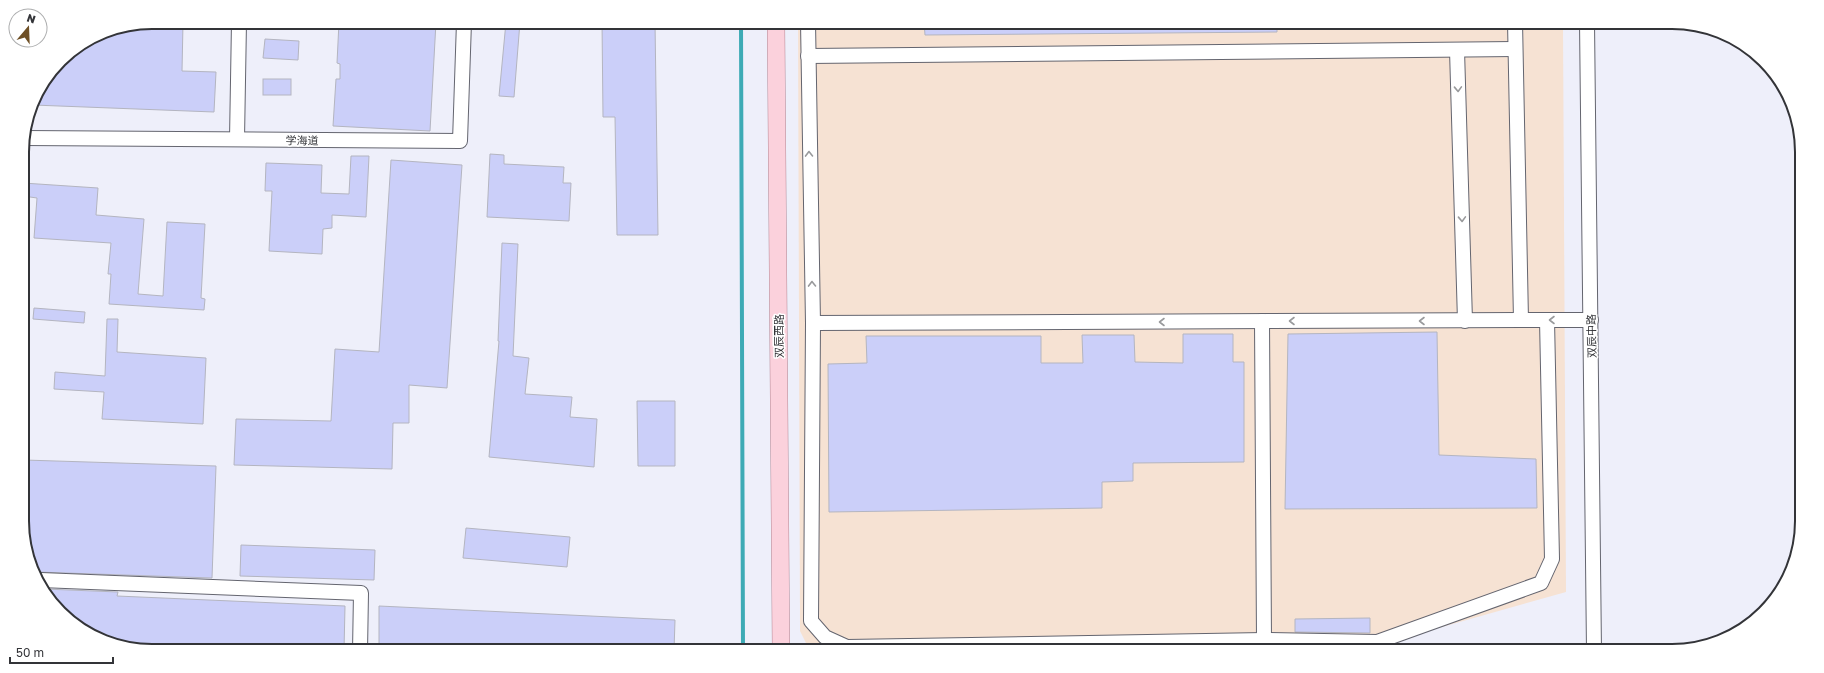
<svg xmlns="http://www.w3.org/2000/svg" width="1824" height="673" font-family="'Golos Text','Noto Sans SC',sans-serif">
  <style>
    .industrial { fill: #f6e2d3 }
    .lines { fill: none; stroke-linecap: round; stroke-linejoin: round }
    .stream { stroke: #3daab5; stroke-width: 4 }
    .building { fill: #cbcff9; stroke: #b4b5c0 }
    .minor-casing { stroke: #64656f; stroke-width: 16 }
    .major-casing { stroke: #b38794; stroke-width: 18 }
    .minor { stroke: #fff; stroke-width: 14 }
    .major { stroke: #fbd1dc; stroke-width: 17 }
    .oneway { stroke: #999a9c }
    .labels { text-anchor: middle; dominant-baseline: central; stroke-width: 3; stroke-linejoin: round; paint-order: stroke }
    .street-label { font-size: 11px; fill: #333438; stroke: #fff }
    .rim { fill: none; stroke: #333438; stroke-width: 2 }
  </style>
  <rect width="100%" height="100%" fill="#eeeffa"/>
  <polygon class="industrial" points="798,22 1563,22 1566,592 1357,651 812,651 809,649 800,631"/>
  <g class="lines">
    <polyline class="stream" points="741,22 743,651"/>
  </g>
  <g class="building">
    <polygon points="152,22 183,23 182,71 216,72 214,112 33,105 35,95 66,54 102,32"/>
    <polygon points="339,22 436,22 430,131 333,126 336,79 340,79 340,64 337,63"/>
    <polygon points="506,22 520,22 514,97 499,96"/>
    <polygon points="602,22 655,22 658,235 617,235 615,117 603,117"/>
    <polygon points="924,22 1277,22 1277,32 925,35"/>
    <polygon points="265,39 299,41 298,60 263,58"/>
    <rect x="263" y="79" width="28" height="16"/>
    <polygon points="490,154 504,155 504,164 564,167 563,183 571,183 569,221 487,217"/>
    <polygon points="351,156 369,156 366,217 332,215 332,228 323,229 322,254 269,251 272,191 265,191 266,163 322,165 321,193 349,194"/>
    <polygon points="391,160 462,165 447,388 409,385 409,423 393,423 392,469 234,465 236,419 331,421 335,349 379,352"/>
    <polygon points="23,183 98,188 96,215 144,219 138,294 163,296 167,222 205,224 201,298 205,299 204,310 109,304 111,274 108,274 111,243 34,238 37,198 23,196"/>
    <polygon points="502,243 518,244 513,356 529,358 525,394 572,397 570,417 597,419 594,467 489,457 499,341 498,341"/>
    <polygon points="34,308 85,312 84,323 33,319"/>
    <polygon points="107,319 118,319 117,352 206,358 203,424 102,419 104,392 54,389 55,372 105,376"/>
    <polygon points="1437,332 1439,455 1536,459 1537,508 1285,509 1288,334"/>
    <polygon points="1183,334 1233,334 1233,362 1244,362 1244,462 1133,463 1133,481 1102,482 1102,508 829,512 828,364 867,363 866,336 1041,336 1041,363 1083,363 1082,335 1134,335 1135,362 1183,363"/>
    <polygon points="637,401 675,401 675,466 638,466"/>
    <polygon points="24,460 216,466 212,578 37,572 24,546"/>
    <polygon points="466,528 570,537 567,567 463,558"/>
    <polygon points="241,545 375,550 374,580 240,576"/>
    <polygon points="45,589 118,592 117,596 345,606 344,651 152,651 110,644 54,607"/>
    <polygon points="379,606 675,620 674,651 529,651 379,644"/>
    <polygon points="1370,618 1370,633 1295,632 1295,619"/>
  </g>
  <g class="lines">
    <g class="minor-casing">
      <g id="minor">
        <polyline points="808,22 813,323"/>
        <polyline points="1515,22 1521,320"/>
        <polyline points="1587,22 1594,651"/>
        <polyline points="1457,50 1465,321"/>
        <polyline points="808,56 1515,49"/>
        <polyline points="24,138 460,141 464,22"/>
        <polyline points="237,139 239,22"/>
        <polyline points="1547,320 1552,559 1541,583 1377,642 1264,640 847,647 825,637 811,621 813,323 1521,320 1591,320"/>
        <polyline points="1262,321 1264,640"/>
        <polyline points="41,580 361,593 360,651"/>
      </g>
    </g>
    <g class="major-casing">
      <polyline id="major" points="776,22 781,651"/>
    </g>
    <use href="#minor" class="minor"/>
    <use href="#major" class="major"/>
  </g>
  <defs><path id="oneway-chevron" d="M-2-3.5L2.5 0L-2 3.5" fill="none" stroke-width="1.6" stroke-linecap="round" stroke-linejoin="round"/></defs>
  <g class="oneway">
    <use href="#oneway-chevron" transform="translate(1458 89) rotate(88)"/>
    <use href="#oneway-chevron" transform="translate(809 154) rotate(-91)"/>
    <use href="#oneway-chevron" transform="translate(1462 219) rotate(88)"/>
    <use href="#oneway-chevron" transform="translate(812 284) rotate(-91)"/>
    <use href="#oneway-chevron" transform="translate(1552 320) rotate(180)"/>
    <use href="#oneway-chevron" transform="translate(1292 321) rotate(180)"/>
    <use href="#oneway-chevron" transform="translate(1422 321) rotate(180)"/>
    <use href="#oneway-chevron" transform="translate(1162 322) rotate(180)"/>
  </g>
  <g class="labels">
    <g class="street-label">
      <text transform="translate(302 140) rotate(1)">学海道</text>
      <text transform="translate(778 336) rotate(-90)">双辰西路</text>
      <text transform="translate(1591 336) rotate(-91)">双辰中路</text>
    </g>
  </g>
  <path d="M0 0H1824V673H0ZM152 29H1672A123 123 0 0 1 1795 152V521A123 123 0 0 1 1672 644H152A123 123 0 0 1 29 521V152A123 123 0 0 1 152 29Z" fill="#fff" fill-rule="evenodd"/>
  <path class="rim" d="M152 29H1672A123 123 0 0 1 1795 152V521A123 123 0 0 1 1672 644H152A123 123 0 0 1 29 521V152A123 123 0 0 1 152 29Z"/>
  <g transform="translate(28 28) rotate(19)"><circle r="19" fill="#ffffff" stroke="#adaeaf"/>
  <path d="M0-3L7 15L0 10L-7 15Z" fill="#6e4f25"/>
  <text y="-6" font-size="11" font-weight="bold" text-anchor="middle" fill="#333438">N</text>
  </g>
  <path d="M10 657v6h103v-6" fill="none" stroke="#333438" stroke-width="2"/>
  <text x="16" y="657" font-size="12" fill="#333438" stroke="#ffffff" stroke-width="3" paint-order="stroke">50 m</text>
</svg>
